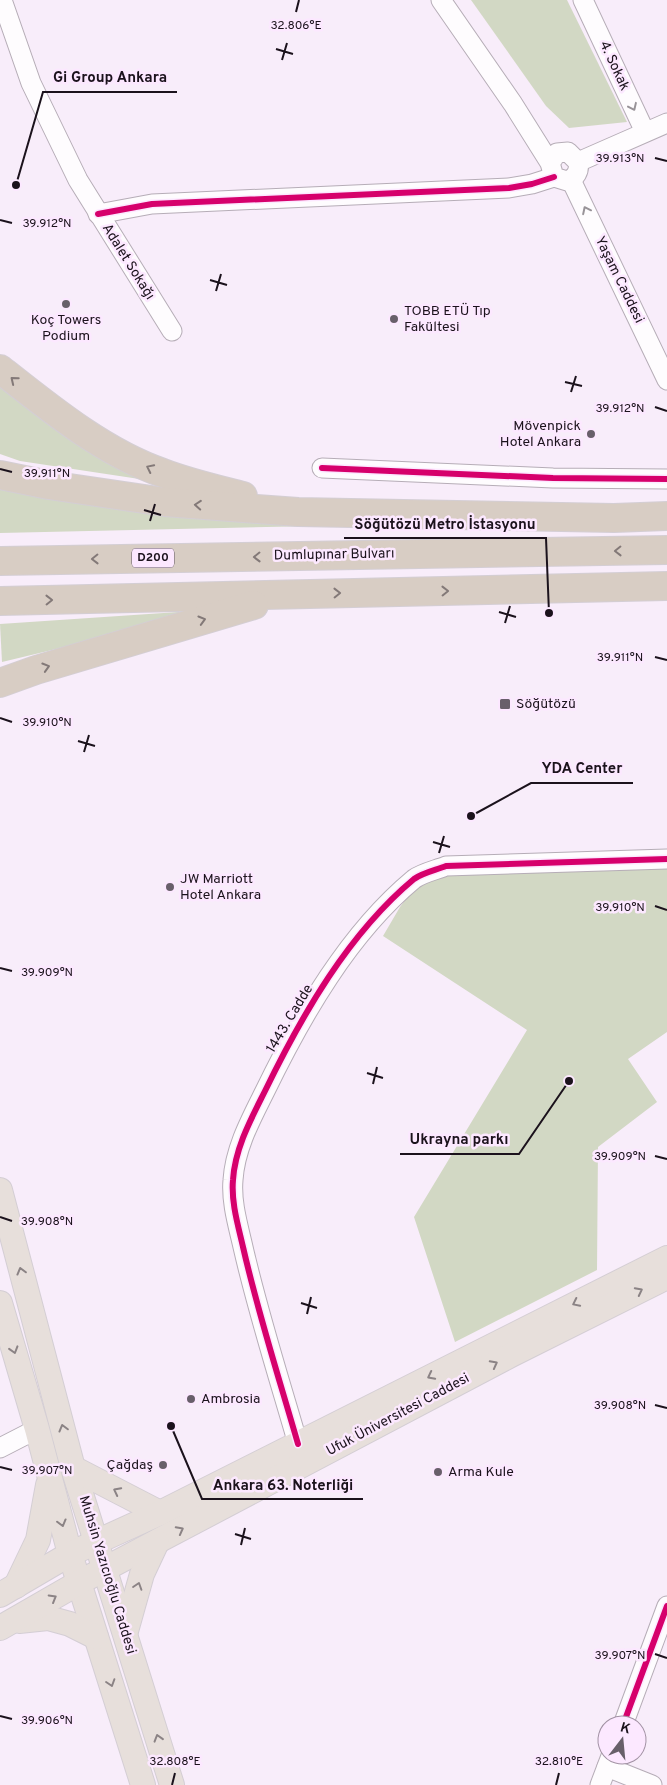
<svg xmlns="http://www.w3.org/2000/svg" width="667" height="1785" font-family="Overpass,sans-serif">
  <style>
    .green { fill: #d2d8c4 }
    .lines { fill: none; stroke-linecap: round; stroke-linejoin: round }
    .minor-casing { stroke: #b6adb7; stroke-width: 21 }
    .major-casing { stroke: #d4ced4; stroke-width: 26 }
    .highway-casing { stroke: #d4ced4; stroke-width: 30 }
    .minor { stroke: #fefcfe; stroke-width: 19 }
    .major { stroke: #e7dfdb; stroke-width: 24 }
    .highway { stroke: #d8cdc4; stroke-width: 28 }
    .cycleway-casing { stroke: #fce8ff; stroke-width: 9 }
    .cycleway { stroke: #d6006c; stroke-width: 6 }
    .oneway { stroke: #989398 }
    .oneway2 { stroke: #837978 }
    .oneway3 { stroke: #8b8385 }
    .ticks { fill: none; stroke: #1b121c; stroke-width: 2 }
    .poi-dot { fill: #685f6a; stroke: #fce8ff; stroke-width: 2 }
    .labels { text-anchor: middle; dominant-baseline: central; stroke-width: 5; stroke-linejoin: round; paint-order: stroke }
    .shield { fill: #fce8ff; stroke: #5e5260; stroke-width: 1 }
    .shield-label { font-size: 12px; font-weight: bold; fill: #1b121c }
    .street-label { font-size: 14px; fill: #1b121c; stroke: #fce8ff }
    .poi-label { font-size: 14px; fill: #1b121c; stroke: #fce8ff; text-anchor: start }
    .ticks-label { font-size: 12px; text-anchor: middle; fill: #1b121c; stroke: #fce8ff; stroke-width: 5; stroke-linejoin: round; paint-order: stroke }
    .leader { fill: none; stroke: #1b121c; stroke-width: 2 }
    .callout-dot { fill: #1b121c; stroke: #fce8ff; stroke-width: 2 }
    .callout-label { font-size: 15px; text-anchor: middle; font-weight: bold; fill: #1b121c; stroke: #fce8ff; stroke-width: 5; stroke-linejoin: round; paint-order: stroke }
  </style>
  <rect width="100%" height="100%" fill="#f8edfa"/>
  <g class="green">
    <polygon points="471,0 567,0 627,122 569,128 546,106"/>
    <polygon points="0,380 179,485 20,461 0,454"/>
    <polygon points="0,487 316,526 0,533"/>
    <polygon points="223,609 2,662 0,624"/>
    <polygon points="667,862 667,1032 628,1059 657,1102 598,1147 597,1270 455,1342 414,1217 527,1030 383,936 400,907 414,888 436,876"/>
  </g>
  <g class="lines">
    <g class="minor-casing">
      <g id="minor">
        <polyline points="2,0 31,83 78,180 172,331"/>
        <path d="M441,0L513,104L550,163L554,177L567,181C576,178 580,171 578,162L568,152L557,153L550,163"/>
        <polyline points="583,0 645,132"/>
        <polyline points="578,162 667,123"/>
        <polyline points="571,180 667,380"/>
        <polyline points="98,214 152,204 509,188 532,184 554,177"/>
        <polyline points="322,468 553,478 667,479"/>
        <path d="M298,1444C279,1378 258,1313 243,1247C238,1225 231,1202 233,1180C235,1148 251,1119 265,1091C302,1015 348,934 414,879C422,873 436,870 446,866L667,859"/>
        <polyline points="0,1448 37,1429"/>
        <polyline points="623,1725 667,1606"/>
        <polyline points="607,1767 652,1785"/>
        <polyline points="600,1785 611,1756"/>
      </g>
    </g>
    <g class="major-casing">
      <g id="major">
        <polyline points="0,1190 73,1468 172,1785"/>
        <polyline points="0,1303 37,1429 70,1554 143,1785"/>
        <polyline points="73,1468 160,1513"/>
        <polyline points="16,1586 38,1540 48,1485"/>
        <polyline points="0,1595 70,1554 160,1513 667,1258"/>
        <polyline points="19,1621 48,1618 70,1624 96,1637"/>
        <polyline points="0,1628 80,1582 511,1355 667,1277"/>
        <polyline points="126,1631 142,1574 157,1542"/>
      </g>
    </g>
    <g class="highway-casing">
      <g id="highway">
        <path d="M0,369C48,407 104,453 163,473C189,483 216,489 243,496"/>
        <polyline points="0,475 49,485 165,502 298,512 614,518 667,516"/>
        <polyline points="0,561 667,550"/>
        <polyline points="0,601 667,586"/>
        <polyline points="0,683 36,670 254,605"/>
      </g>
    </g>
    <use href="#minor" class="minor"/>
    <use href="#major" class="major"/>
    <use href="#highway" class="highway"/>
    <g class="cycleway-casing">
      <g id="cycleway">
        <polyline points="98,214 152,204 509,188 532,184 554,177"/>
        <polyline points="322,468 553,478 667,479"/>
        <path d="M298,1444C279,1378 258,1313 243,1247C238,1225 231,1202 233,1180C235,1148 251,1119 265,1091C302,1015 348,934 414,879C422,873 436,870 446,866L667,859"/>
        <polyline points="623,1725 667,1606"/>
      </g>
    </g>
    <use href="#cycleway" class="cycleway"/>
  </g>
  <defs><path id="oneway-chevron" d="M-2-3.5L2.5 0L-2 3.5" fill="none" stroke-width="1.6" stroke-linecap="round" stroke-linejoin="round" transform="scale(1.25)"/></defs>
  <g class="oneway">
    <use href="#oneway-chevron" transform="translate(633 107) rotate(65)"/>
    <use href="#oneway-chevron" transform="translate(586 210) rotate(-116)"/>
  </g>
  <g class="oneway2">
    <use href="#oneway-chevron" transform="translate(14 380) rotate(-141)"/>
    <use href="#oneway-chevron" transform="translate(150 468) rotate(-154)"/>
    <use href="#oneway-chevron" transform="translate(198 505) rotate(-176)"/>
    <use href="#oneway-chevron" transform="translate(618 551) rotate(179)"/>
    <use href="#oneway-chevron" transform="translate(257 557) rotate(179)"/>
    <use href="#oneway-chevron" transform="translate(95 559) rotate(179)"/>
    <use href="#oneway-chevron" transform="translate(445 591) rotate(-1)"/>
    <use href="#oneway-chevron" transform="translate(337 593) rotate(-1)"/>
    <use href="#oneway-chevron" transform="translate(49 600) rotate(-1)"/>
    <use href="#oneway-chevron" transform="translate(202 620) rotate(-16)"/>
    <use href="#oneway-chevron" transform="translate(46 667) rotate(-17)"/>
  </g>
  <g class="oneway3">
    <use href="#oneway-chevron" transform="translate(21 1271) rotate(-105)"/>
    <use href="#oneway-chevron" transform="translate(639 1291) rotate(-27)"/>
    <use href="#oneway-chevron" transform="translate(576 1303) rotate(154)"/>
    <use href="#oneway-chevron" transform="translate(14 1350) rotate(73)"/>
    <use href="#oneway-chevron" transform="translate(494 1364) rotate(-28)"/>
    <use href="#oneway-chevron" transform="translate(431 1376) rotate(153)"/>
    <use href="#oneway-chevron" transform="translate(63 1428) rotate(-105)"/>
    <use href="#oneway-chevron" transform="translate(117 1491) rotate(-153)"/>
    <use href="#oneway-chevron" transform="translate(62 1523) rotate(75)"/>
    <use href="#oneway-chevron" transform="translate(180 1530) rotate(-28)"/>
    <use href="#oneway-chevron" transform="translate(138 1586) rotate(-72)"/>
    <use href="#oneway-chevron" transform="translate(53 1598) rotate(-30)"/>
    <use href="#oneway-chevron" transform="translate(111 1683) rotate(72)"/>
    <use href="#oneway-chevron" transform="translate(158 1738) rotate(-107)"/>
  </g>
  <path class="ticks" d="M296,12L299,0M276,49L293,54M282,60L287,43M655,158L667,161M0,220L12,223M210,280L227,285M216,291L221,274M565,382L582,386M571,392L576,376M655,407L667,411M0,469L12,472M144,510L161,515M150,521L155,504M499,612L516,617M505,623L510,606M655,657L667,660M0,718L12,722M78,741L95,746M84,752L89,735M433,842L450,847M439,853L444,836M655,906L667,910M0,968L12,971M367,1073L383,1078M373,1084L377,1067M655,1156L667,1159M0,1217L12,1221M301,1303L317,1308M307,1314L311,1297M655,1405L667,1408M0,1467L12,1470M235,1534L251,1539M241,1545L245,1528M655,1654L667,1658M0,1716L12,1719M172,1785L175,1773M556,1785L559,1773"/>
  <g class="poi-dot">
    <circle cx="66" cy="304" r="5"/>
    <circle cx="394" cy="319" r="5"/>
    <circle cx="591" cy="434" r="5"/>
    <rect x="499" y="698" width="12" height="12" rx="2.5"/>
    <circle cx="170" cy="887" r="5"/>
    <circle cx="191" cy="1399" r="5"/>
    <circle cx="163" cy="1465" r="5"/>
    <circle cx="438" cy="1472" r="5"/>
  </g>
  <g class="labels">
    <rect class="shield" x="132" y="548.5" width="42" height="19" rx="4"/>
    <g class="shield-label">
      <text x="153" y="558">D200</text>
    </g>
    <g class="street-label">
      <text transform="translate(614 66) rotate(65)">4. Sokak</text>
      <text transform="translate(128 262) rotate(58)">Adalet Sokağı</text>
      <text transform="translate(619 280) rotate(64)">Yaşam Caddesi</text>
      <text transform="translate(334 555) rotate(-1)">Dumlupınar Bulvarı</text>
      <text transform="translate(290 1019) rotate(-59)">1443. Cadde</text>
      <text transform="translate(398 1415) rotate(-28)">Ufuk Üniversitesi Caddesi</text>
      <text transform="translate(107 1575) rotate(73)">Muhsin Yazıcıoğlu Caddesi</text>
    </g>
    <g class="poi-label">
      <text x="404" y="311">TOBB ETÜ Tıp<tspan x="404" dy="16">Fakültesi</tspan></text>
      <text x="66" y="320" text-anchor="middle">Koç Towers<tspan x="66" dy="16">Podium</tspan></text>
      <text x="581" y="426" text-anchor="end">Mövenpick<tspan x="581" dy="16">Hotel Ankara</tspan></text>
      <text x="516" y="704">Söğütözü</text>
      <text x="180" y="879">JW Marriott<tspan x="180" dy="16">Hotel Ankara</tspan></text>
      <text x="201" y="1399">Ambrosia</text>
      <text x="153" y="1465" text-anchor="end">Çağdaş</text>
      <text x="448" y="1472">Arma Kule</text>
    </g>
  </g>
  <g class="ticks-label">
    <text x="296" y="29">32.806°E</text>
    <text x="620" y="162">39.913°N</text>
    <text x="47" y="227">39.912°N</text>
    <text x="620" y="412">39.912°N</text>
    <text x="47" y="477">39.911°N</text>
    <text x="620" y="661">39.911°N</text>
    <text x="47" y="726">39.910°N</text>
    <text x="620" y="911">39.910°N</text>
    <text x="47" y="976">39.909°N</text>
    <text x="620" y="1160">39.909°N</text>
    <text x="47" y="1225">39.908°N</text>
    <text x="620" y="1409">39.908°N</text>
    <text x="47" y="1474">39.907°N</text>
    <text x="620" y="1659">39.907°N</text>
    <text x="47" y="1724">39.906°N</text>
    <text x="175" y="1765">32.808°E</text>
    <text x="559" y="1765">32.810°E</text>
  </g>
  <path class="leader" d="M16 185L43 92H177M549 613L546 538H344M471 816L531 783H633M569 1081L519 1154H400M171 1426L202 1499H363"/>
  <g class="callout-dot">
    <circle cx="16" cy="185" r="5"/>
    <circle cx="549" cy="613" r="5"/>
    <circle cx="471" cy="816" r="5"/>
    <circle cx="569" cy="1081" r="5"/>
    <circle cx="171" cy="1426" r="5"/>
  </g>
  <g class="callout-label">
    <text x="110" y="82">Gi Group Ankara</text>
    <text x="445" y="529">Söğütözü Metro İstasyonu</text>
    <text x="582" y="773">YDA Center</text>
    <text x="459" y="1144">Ukrayna parkı</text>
    <text x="283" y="1490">Ankara 63. Noterliği</text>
  </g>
  <g transform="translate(622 1740) rotate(16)"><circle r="24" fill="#fce8ff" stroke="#a292a4"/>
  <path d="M0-4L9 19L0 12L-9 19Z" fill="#685f6a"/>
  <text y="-8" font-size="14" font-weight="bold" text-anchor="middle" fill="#1b121c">K</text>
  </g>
</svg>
